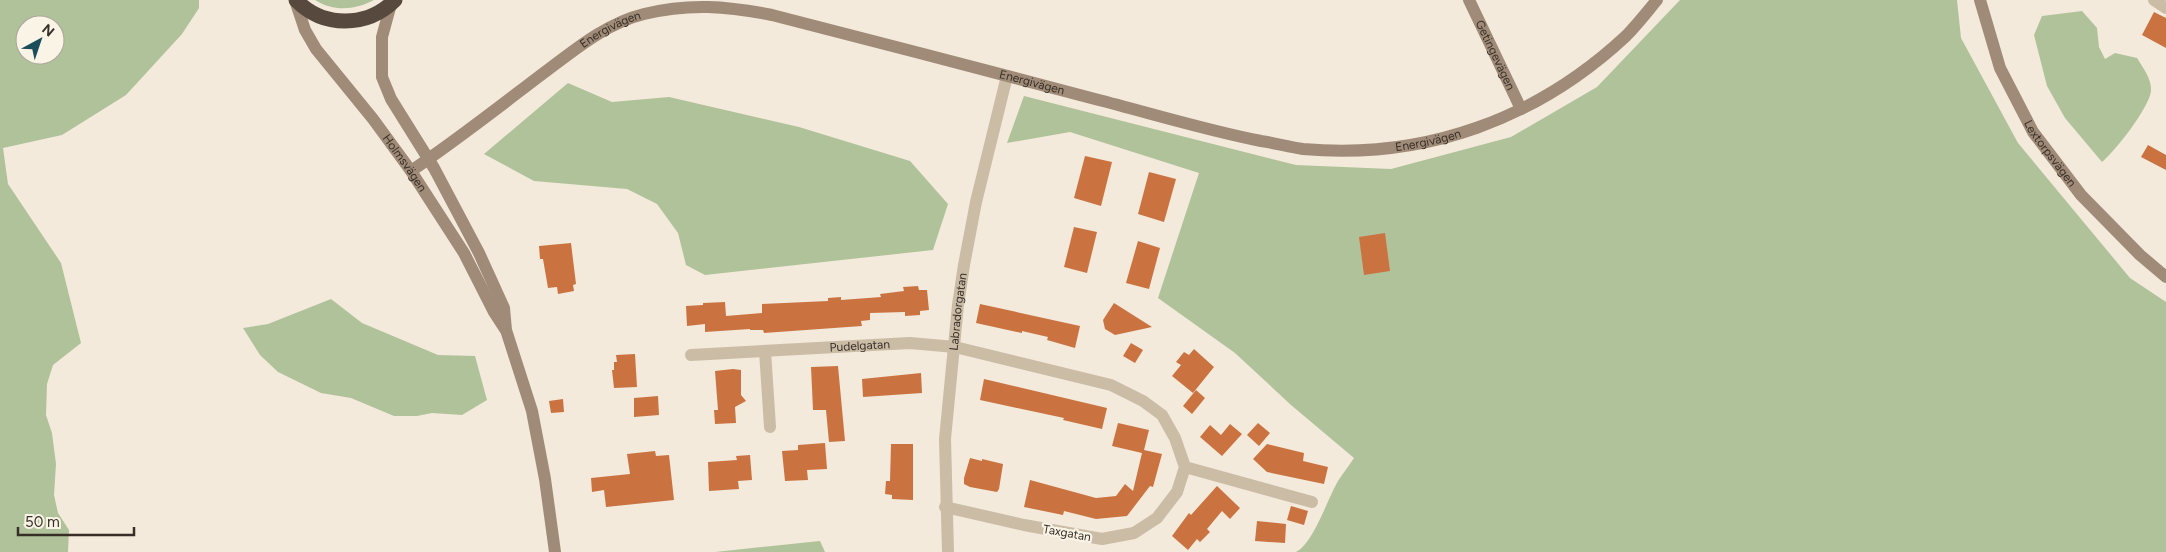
<svg xmlns="http://www.w3.org/2000/svg" width="2166" height="552" font-family="Figtree,sans-serif">
  <style>
    .green { fill: #b0c29a; fill-rule: evenodd }
    .building { fill: #ca7341 }
    .lines { fill: none; stroke-linecap: round; stroke-linejoin: round }
    .street { stroke: #cbbca6; stroke-width: 12 }
    .secondary { stroke: #9f8b77; stroke-width: 12 }
    .highway { stroke: #58493e; stroke-width: 15 }
    .labels { text-anchor: middle; dominant-baseline: central; stroke-width: 4.5; stroke-linejoin: round; paint-order: stroke }
    .street-label { font-size: 12px; fill: #372e27; stroke: #faf4e7 }
  </style>
  <rect width="100%" height="100%" fill="#f3eadb"/>
  <g class="green">
    <path d="M0,0H199V8L182,34L126,95L62,135L3,148L8,184L61,263L81,343L53,365L47,384L46,415L52,433L56,464L54,495L58,513L69,530L68,552H0ZM25,25H55V55H25Z"/>
    <path d="M315,0H374C355,10 334,12 315,0Z"/>
    <path d="M1680,0H1957L1961,38L2018,143L2130,278L2166,302V552H1296C1313,544 1328,498 1338,481C1343,473 1349,466 1354,458L1291,405L1235,353L1158,298L1199,173L1070,132L1007,143L1024,96L1296,165L1391,169L1511,137L1597,87Z"/>
    <path d="M2082,11L2097,28L2099,47L2105,59L2115,53L2137,58C2143,68 2152,79 2151,91C2149,108 2116,150 2102,162L2065,118L2047,86L2034,35L2042,16Z"/>
    <polygon points="568,83 612,102 669,97 799,127 910,161 948,204 933,250 705,275 686,265 678,233 657,204 627,189 534,181 484,154"/>
    <polygon points="331,299 362,323 438,355 475,356 487,400 462,415 432,413 417,416 394,416 351,398 321,393 278,372 260,355 243,328 268,324"/>
    <polygon points="820,541 825,552 715,552"/>
  </g>
  <g class="building">
    <polygon points="2154,12 2166,18 2166,48 2142,35"/>
    <polygon points="2148,145 2166,155 2166,170 2141,157"/>
    <polygon points="1085,156 1112,162 1101,206 1074,198"/>
    <polygon points="1149,172 1176,179 1164,222 1138,214"/>
    <polygon points="1074,227 1097,232 1087,273 1064,267"/>
    <polygon points="1385,233 1390,271 1364,275 1359,237"/>
    <polygon points="1138,241 1160,248 1149,289 1126,283"/>
    <polygon points="571,243 576,284 573,285 574,291 558,294 557,287 548,288 543,259 540,259 539,246"/>
    <polygon points="918,286 919,290 927,290 929,310 920,311 920,315 905,316 905,312 870,313 870,320 861,321 862,326 764,333 763,330 750,330 750,329 705,332 705,324 687,326 686,306 703,305 703,303 725,302 726,316 762,313 762,304 828,301 828,298 841,297 841,300 881,297 880,294 904,291 903,287"/>
    <polygon points="1114,303 1152,327 1115,335 1105,329 1103,320"/>
    <polygon points="980,304 1080,326 1075,348 1047,340 1048,337 1022,331 1022,333 976,323"/>
    <polygon points="1131,343 1143,350 1135,363 1123,356"/>
    <polygon points="1194,349 1214,367 1193,393 1172,376 1181,365 1176,362 1184,352 1189,355"/>
    <polygon points="635,354 637,387 614,388 612,370 614,370 614,362 617,362 616,355"/>
    <polygon points="838,366 845,441 829,442 826,410 813,410 811,367"/>
    <polygon points="733,369 741,370 741,395 746,401 735,407 736,423 715,424 714,410 718,410 715,371"/>
    <polygon points="921,373 922,393 863,397 862,379"/>
    <polygon points="984,379 1107,408 1102,429 1063,420 1064,418 980,400"/>
    <polygon points="1196,390 1205,398 1192,414 1183,406"/>
    <polygon points="658,396 659,415 634,417 634,398"/>
    <polygon points="563,399 564,412 551,413 549,401"/>
    <polygon points="1118,423 1149,430 1144,450 1162,454 1153,487 1150,486 1127,516 1096,519 1064,511 1063,515 1024,507 1030,480 1096,498 1116,496 1125,484 1133,491 1142,453 1112,446"/>
    <polygon points="1258,423 1270,433 1259,446 1247,435"/>
    <polygon points="1230,424 1242,434 1222,456 1200,437 1210,425 1221,435"/>
    <polygon points="825,443 827,469 807,470 808,480 785,481 782,451 798,450 798,445"/>
    <polygon points="891,444 913,444 913,500 892,499 892,495 885,494 886,481 890,481"/>
    <polygon points="1267,444 1304,453 1303,461 1328,467 1324,484 1267,472 1253,459"/>
    <polygon points="655,451 656,456 669,455 674,500 606,507 604,490 592,492 591,478 630,474 627,454"/>
    <polygon points="750,455 752,480 738,481 739,489 709,491 708,462 737,460 736,456"/>
    <polygon points="970,458 982,461 982,459 1003,464 999,489 997,492 970,487 964,484 964,478"/>
    <polygon points="1217,486 1240,508 1230,519 1222,511 1207,529 1210,532 1200,542 1197,539 1188,550 1172,536 1189,513 1191,515"/>
    <polygon points="1291,506 1308,511 1304,525 1287,520"/>
    <polygon points="1257,521 1286,524 1285,543 1255,541"/>
  </g>
  <g class="lines">
    <g class="street">
      <polyline points="2154,0 2166,8"/>
      <polyline points="765,351 770,427"/>
      <path id="s1" d="M691,355L910,343L955,347L1111,385L1143,401L1162,415L1175,438L1185,467L1177,492L1157,518L1134,533L1102,539L1024,525L945,507"/>
      <polyline points="1185,467 1312,502"/>
      <path id="s2" d="M948,552L945,439L958,305L964,265L976,202L1007,76"/>
    </g>
    <g class="secondary">
      <path id="s3" d="M295,0L305,30L316,49L373,119L411,171L464,253L494,312L505,329"/>
      <path id="s4" d="M1469,0L1521,109"/>
      <path id="s5" d="M1980,0L2000,68L2033,132L2081,195L2140,255L2166,277"/>
      <polyline points="391,4 382,37 382,77 391,99 434,168 479,253 504,308 506,330 532,411 545,479 555,552"/>
      <path id="s6" d="M411,171C454,142 495,110 537,78C570,54 603,24 644,14C689,3 727,6 772,15C880,43 987,70 1095,99C1150,113 1205,130 1261,141C1275,143 1289,147 1303,149C1425,160 1537,119 1626,36C1637,25 1647,12 1657,0"/>
    </g>
    <path class="highway" d="M296,0C323,28 367,28 395,0"/>
  </g>
  <g class="labels">
    <g class="street-label">
      <text stroke="none"><textPath href="#s6" startOffset="245">Energivägen</textPath></text>
      <text stroke="none"><textPath href="#s4" startOffset="61">Getingevägen</textPath></text>
      <text stroke="none"><textPath href="#s6" startOffset="680">Energivägen</textPath></text>
      <text stroke="none"><textPath href="#s6" startOffset="1085">Energivägen</textPath></text>
      <text stroke="none"><textPath href="#s5" startOffset="170">Lextorpsvägen</textPath></text>
      <text stroke="none"><textPath href="#s3" startOffset="198">Holmsvägen</textPath></text>
      <text stroke="none"><textPath href="#s2" startOffset="241">Labradorgatan</textPath></text>
      <text stroke="none"><textPath href="#s1" startOffset="169">Pudelgatan</textPath></text>
      <text transform="translate(1067 533) rotate(10)">Taxgatan</text>
    </g>
  </g>
  <g transform="translate(40 40) rotate(40)"><circle r="24" fill="#faf4e7" stroke="#aca59a"/>
  <path d="M0-4L9 19L0 12L-9 19Z" fill="#1b4e5a"/>
  <text y="-8" font-size="14" font-weight="bold" text-anchor="middle" fill="#372e27">N</text>
  </g>
  <path d="M18 527v8h116v-8" fill="none" stroke="#372e27" stroke-width="2.5"/>
  <text x="25" y="527" font-size="15" fill="#372e27" stroke="#faf4e7" stroke-width="4" paint-order="stroke">50 m</text>
</svg>
